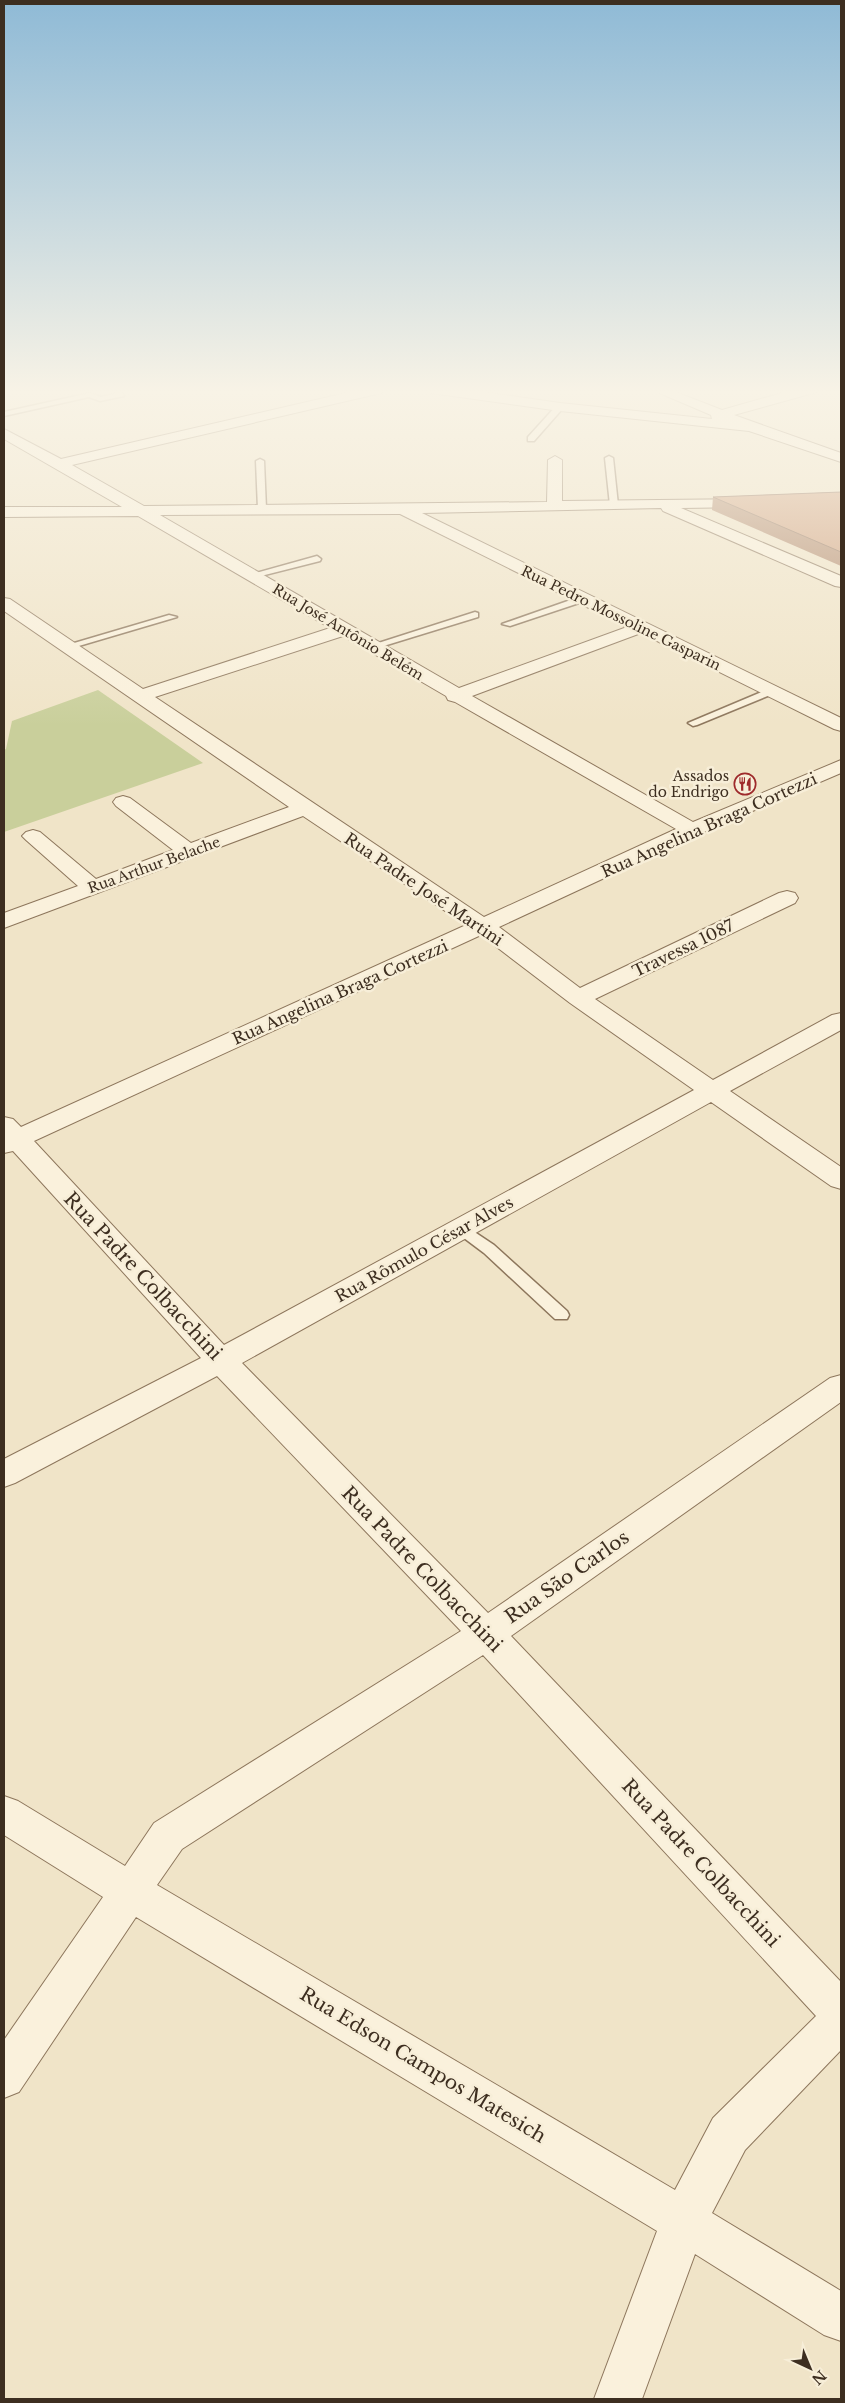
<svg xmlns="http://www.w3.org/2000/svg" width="845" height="2403" font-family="'Libre Baskerville',serif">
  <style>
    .green { fill: #c9cf9b }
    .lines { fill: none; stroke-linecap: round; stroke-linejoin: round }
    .lane-casing { stroke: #8d765c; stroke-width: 3 }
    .street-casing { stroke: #8d765c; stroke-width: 2 }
    .lane { fill: #faf1dc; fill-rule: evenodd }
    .street { fill: #faf1dc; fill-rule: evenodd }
    .wall { fill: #b2896c }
    .building { fill: #cf9f7d; stroke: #916f58 }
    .labels { text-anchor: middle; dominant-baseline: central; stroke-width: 5; stroke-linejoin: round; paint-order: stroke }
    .far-street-label { font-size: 14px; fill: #3d2e20; stroke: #f7eed8 }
    .far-poi-label { font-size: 14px; fill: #3d2e20; stroke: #f7eed8; text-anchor: end }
    .street-label { font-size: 16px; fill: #3d2e20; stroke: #f7eed8 }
    .near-street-label { font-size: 19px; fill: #3d2e20; stroke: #f7eed8 }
  </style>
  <rect width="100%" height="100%" fill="#f0e4c8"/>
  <polygon class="green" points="98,690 203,763 4,832 4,750 6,749 12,721"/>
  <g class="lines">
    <g class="lane-casing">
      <g id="lane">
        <polygon points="121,392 124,396 100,401 89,397 4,416 4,412 90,393 101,397"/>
        <polygon points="557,405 564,407 534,441 528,441 528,437"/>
        <polygon points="609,456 613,458 618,505 614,507 610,505 605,458"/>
        <polygon points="260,459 264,461 266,509 262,512 258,509 256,461"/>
        <polygon points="317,556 321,559 320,561 253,578 249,575"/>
        <polygon points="582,596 585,597 585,601 510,626 502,624"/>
        <polygon points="475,612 478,613 478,617 377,648 369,646"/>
        <polygon points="169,615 177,617 72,648 64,646"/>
        <polygon points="771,688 776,691 775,693 697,725 693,726 688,723"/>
        <polygon points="461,1223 494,1245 567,1311 569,1315 567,1319 555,1319 484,1253 456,1232 453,1228 456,1224"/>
      </g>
    </g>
    <g class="street-casing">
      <g id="street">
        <path d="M363,389H387L381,393L72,465L144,506L547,502L548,460L555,456L562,460V501L755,499L758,502L755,505L750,507L681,508L841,576V587L835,586L663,511L661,508L422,513L841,718V731L834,729L641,633L472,696L693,822L841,760V773L699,834L499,927L580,988L779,893L787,891L795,893L798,898L795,903L595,999L713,1080L832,1015L841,1013V1030L730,1091L841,1167V1189L831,1186L711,1102L242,1363L488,1613L830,1378L841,1375V1402L511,1636L841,1982V2050L745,2150L712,2213L841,2291V2341L824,2335L695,2254L642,2399H594L657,2231L136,1917L19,2092L4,2098V2040L103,1897L4,1835V1796L18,1801L125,1866L154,1823L461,1631L217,1376L15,1483L4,1487V1459L201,1358L13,1151L4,1153V1117L13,1119L21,1127L466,925L303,816L4,928V913L78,886L26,840L22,836L26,832L33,830L40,832L96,879L173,850L116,806L113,802L116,798L123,796L130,798L191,843L289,807L4,611V598L10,599L143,689L330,628L138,516L4,517V507H122L4,439V429L61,459ZM399,514H400L627,627L459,688L160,515ZM343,636L446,696L448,700L455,702L676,829L484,917L155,697ZM481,935L570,1003L694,1090L224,1345L34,1141ZM483,1655L816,2016L713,2118L675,2190L157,1885L182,1849Z"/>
        <polygon points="425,389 462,389 560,403 712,419 711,415 650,389 668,389 722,410 796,389 818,389 817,392 734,415 841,453 841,462 749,431 560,411 431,393"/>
      </g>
    </g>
    <use href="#lane" class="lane"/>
    <use href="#street" class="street"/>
  </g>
  <polygon class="wall" points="841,492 841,566 712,510 713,497"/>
  <polygon class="building" points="841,492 841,552 713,497"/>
  <linearGradient id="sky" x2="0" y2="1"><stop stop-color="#8fbad6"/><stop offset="0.54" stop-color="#f8f3e6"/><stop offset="1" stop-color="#f8f3e6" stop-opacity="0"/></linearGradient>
  <rect width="845" height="726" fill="url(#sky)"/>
  <defs>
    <g id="restaurant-ring" transform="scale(1.125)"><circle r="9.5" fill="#f7eed8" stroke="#9e2a2b" stroke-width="1.5"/><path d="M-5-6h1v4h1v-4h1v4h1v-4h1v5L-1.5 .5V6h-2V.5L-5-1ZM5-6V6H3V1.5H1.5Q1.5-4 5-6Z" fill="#9e2a2b"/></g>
  </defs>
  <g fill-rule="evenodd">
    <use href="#restaurant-ring" x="745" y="784"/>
  </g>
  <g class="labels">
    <g class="far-street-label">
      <text transform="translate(621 618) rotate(26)">Rua Pedro Mossoline Gasparin</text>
      <text transform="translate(348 632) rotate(31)">Rua José Antônio Belém</text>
      <text transform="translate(154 865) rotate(-20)">Rua Arthur Belache</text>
    </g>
    <g class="far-poi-label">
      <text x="729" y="776">Assados<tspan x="729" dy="16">do Endrigo</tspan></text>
    </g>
    <g class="street-label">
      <text transform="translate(709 825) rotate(-24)">Rua Angelina Braga Cortezzi</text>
      <text transform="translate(424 889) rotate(34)">Rua Padre José Martini</text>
      <text transform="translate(683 948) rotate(-26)">Travessa 1087</text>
      <text transform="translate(340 992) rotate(-24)">Rua Angelina Braga Cortezzi</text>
      <text transform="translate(424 1249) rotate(-29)">Rua Rômulo César Alves</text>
    </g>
    <g class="near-street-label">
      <text transform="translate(143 1276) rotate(47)">Rua Padre Colbacchini</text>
      <text transform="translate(422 1569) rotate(46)">Rua Padre Colbacchini</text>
      <text transform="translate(567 1577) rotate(-35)">Rua São Carlos</text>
      <text transform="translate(701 1863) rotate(47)">Rua Padre Colbacchini</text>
      <text transform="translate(423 2065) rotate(31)">Rua Edson Campos Matesich</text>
    </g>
  </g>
  <rect width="845" height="2403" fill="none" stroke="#3d2e20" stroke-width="10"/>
  <g transform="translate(810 2368) rotate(136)" stroke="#f7eed8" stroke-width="4" paint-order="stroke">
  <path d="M0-4L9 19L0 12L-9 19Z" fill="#3d2e20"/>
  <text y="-8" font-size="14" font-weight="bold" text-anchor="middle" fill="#3d2e20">N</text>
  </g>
</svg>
